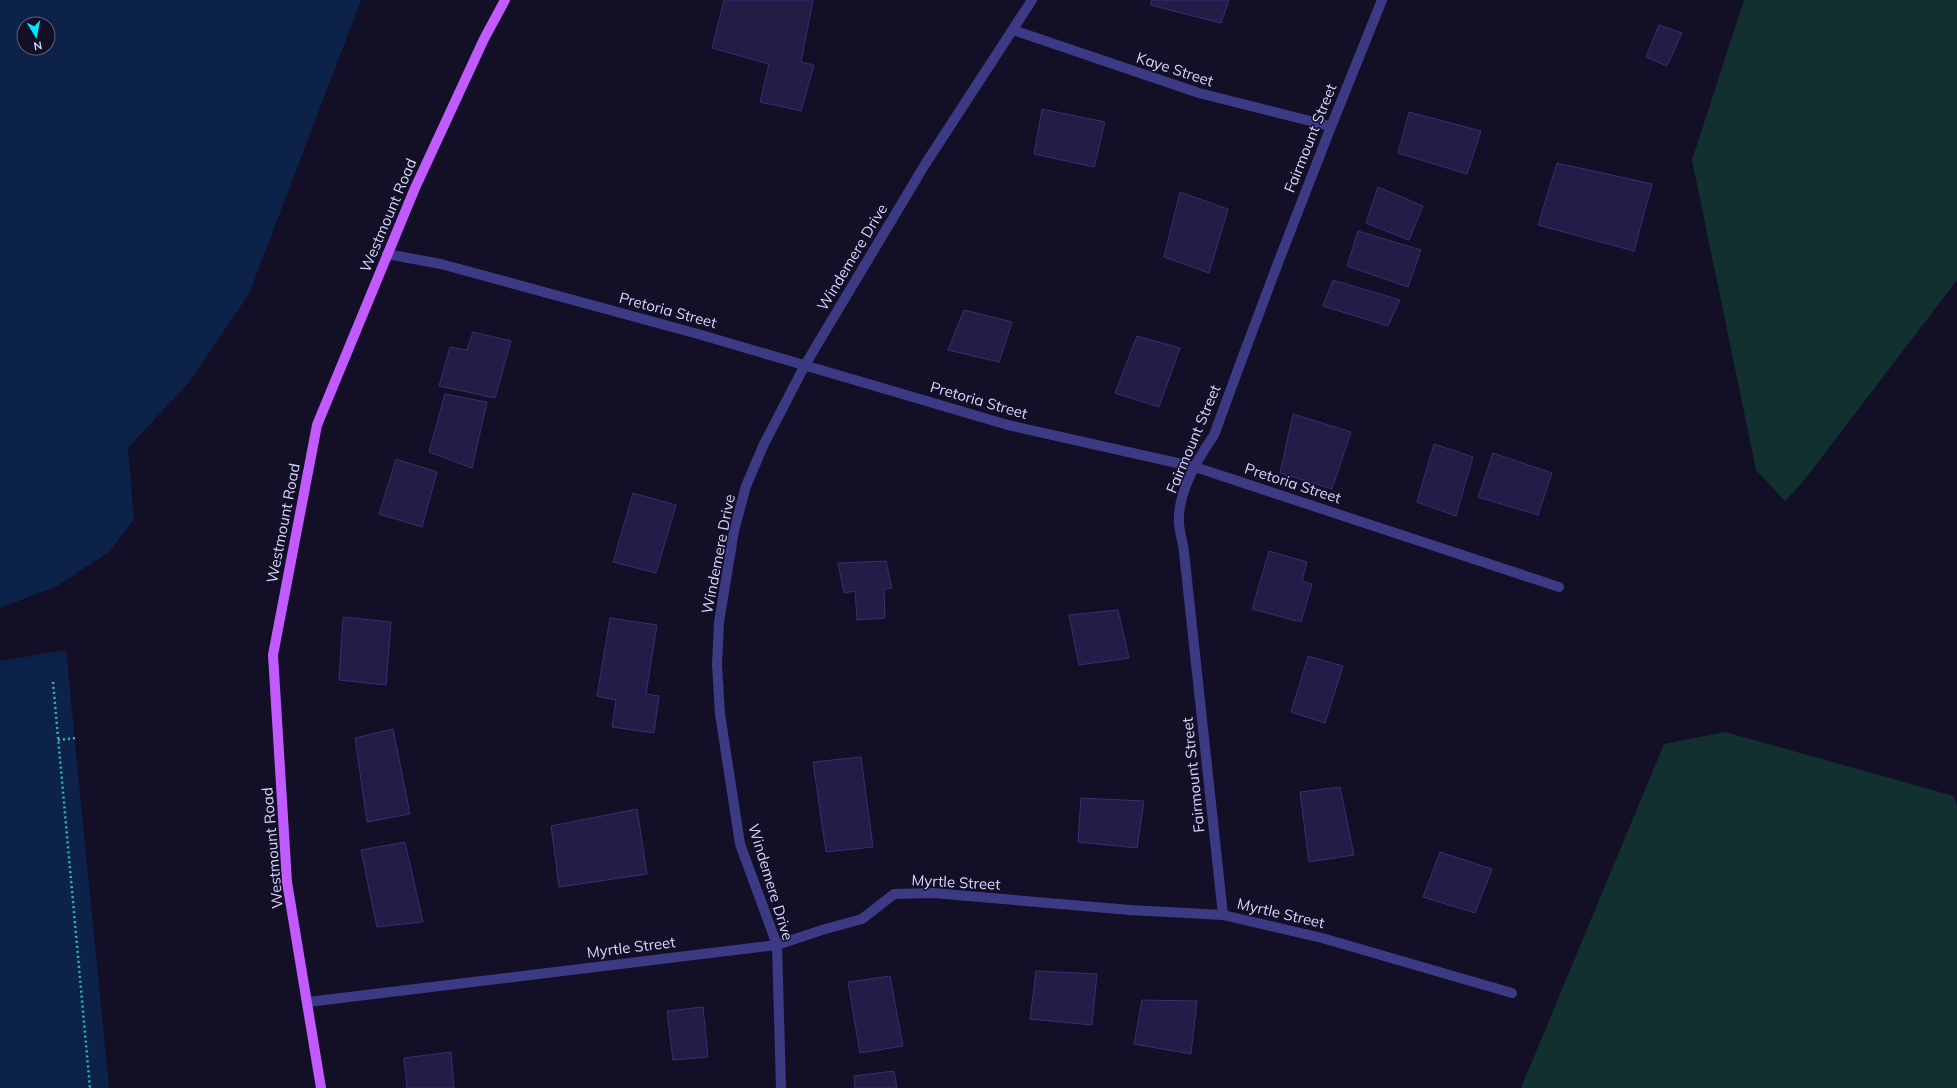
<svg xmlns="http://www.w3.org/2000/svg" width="1957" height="1088" font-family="Mulish,sans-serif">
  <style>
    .green { fill: #12302f }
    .water { fill: #0c2248; fill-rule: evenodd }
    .building { fill: #241b47; stroke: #3b2d73 }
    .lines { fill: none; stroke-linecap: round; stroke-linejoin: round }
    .path { stroke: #2fb8b0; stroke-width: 2.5; stroke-dasharray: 2 3; stroke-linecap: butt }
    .minor { stroke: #3d3a85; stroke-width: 10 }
    .major { stroke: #c25bff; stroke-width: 10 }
    .labels { text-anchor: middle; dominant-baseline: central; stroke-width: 3; stroke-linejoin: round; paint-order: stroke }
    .street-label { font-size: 15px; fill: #d9d4ff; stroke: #130f26 }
  </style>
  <rect width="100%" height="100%" fill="#130f26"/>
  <g class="green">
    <polygon points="1744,0 1957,0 1957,280 1802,483 1785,501 1756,470 1692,160"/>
    <polygon points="1725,732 1954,796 1957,806 1957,1088 1521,1088 1664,744"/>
  </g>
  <g class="water">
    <path d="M0,0H361L249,294L190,381L128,448L134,519L110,551L57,586L0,608ZM24,24H48V48H24Z"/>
    <polygon points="66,650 109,1088 0,1088 0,661"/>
  </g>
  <g class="building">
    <polygon points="724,0 813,0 801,62 814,65 801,111 760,102 769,64 712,48"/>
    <polygon points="1152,0 1229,0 1221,23 1150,5"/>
    <polygon points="1659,25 1682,33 1667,66 1646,57"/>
    <polygon points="1042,109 1105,122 1094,167 1034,154"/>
    <polygon points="1409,112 1481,131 1467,174 1398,153"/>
    <polygon points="1557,163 1652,184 1634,251 1538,225"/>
    <polygon points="1378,187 1423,206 1409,240 1366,223"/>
    <polygon points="1180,192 1228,209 1209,273 1164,257"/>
    <polygon points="1358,231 1421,250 1408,287 1347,266"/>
    <polygon points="1333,280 1400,300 1388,326 1323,306"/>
    <polygon points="964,310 1012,322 999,362 948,350"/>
    <polygon points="473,332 511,341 495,398 439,386 450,347 467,350"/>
    <polygon points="1137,336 1180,348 1159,407 1115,393"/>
    <polygon points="445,394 487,402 472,468 429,452"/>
    <polygon points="1293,414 1351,432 1332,489 1280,473"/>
    <polygon points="1434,444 1473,457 1456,516 1417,502"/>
    <polygon points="1493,453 1552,473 1538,515 1478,497"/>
    <polygon points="396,459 437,472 422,527 379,514"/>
    <polygon points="633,493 676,505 656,573 613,562"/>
    <polygon points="1269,551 1307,562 1302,581 1312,584 1301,622 1252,609"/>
    <polygon points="886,561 892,588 884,589 885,618 857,620 855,591 844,593 838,563"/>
    <polygon points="1118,610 1129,658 1079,665 1069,615"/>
    <polygon points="343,617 391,622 386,685 339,680"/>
    <polygon points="610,618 657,625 646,694 659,696 654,733 612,727 616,700 597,696"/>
    <polygon points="1308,656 1343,666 1325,723 1291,712"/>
    <polygon points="393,729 410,814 367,822 355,738"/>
    <polygon points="861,757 873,847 826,852 813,762"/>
    <polygon points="1340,787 1354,855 1309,862 1300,792"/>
    <polygon points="1081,798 1144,801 1137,848 1078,842"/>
    <polygon points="637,809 647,874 559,887 551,826"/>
    <polygon points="405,842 423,922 377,927 361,850"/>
    <polygon points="1440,852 1492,869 1475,913 1423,897"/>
    <polygon points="1036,971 1097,974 1092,1025 1030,1019"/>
    <polygon points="890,976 903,1046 860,1053 848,982"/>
    <polygon points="1142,1000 1197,1001 1191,1054 1134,1044"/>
    <polygon points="703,1007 708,1057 673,1060 667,1011"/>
    <polygon points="451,1052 454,1088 407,1088 404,1058"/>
    <polygon points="894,1071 897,1088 855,1088 854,1076"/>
  </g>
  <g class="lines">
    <g class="path">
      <polyline points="53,682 90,1088"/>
      <polyline points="58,740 76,738"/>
    </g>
    <g class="minor">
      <polyline points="1013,30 1199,93 1330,126"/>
      <polyline points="387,254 441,264 698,334 1008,425 1195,467 1559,587"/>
      <path d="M1223,915L1184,552C1183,543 1180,534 1179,524C1177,493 1197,460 1214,435C1267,289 1323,144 1382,0"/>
      <polyline points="308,1002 777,945 822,930 862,919 894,894 933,893 1130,910 1223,915 1322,938 1512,993"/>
      <polyline points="781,1088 777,945 740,844 720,714 717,665 719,622 734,531 746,486 764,444 805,365 924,166 1032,0"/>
    </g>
    <polyline class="major" points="321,1088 287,882 273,655 317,425 415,188 484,39 505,0"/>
  </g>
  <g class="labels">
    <g class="street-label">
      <text transform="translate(1175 69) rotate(18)">Kaye Street</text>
      <text transform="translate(1310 138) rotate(-68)">Fairmount Street</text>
      <text transform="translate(388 215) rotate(-67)">Westmount Road</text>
      <text transform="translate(852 257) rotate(-59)">Windemere Drive</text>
      <text transform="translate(668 310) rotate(15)">Pretoria Street</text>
      <text transform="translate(979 400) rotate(16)">Pretoria Street</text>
      <text transform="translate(1193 439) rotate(-67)">Fairmount Street</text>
      <text transform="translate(1293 483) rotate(18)">Pretoria Street</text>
      <text transform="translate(283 523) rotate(-79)">Westmount Road</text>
      <text transform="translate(718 554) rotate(-79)">Windemere Drive</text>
      <text transform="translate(1193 775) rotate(-96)">Fairmount Street</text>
      <text transform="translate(272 848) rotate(-95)">Westmount Road</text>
      <text transform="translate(771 882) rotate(73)">Windemere Drive</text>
      <text transform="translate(956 882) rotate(3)">Myrtle Street</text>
      <text transform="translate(1281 913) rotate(13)">Myrtle Street</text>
      <text transform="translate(631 947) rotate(-7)">Myrtle Street</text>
    </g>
  </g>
  <g transform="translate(36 36) rotate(170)"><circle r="19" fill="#130f26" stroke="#625e7d"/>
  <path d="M0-3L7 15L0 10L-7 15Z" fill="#00e5ff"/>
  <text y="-6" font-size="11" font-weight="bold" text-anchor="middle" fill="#d9d4ff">N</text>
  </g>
</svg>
